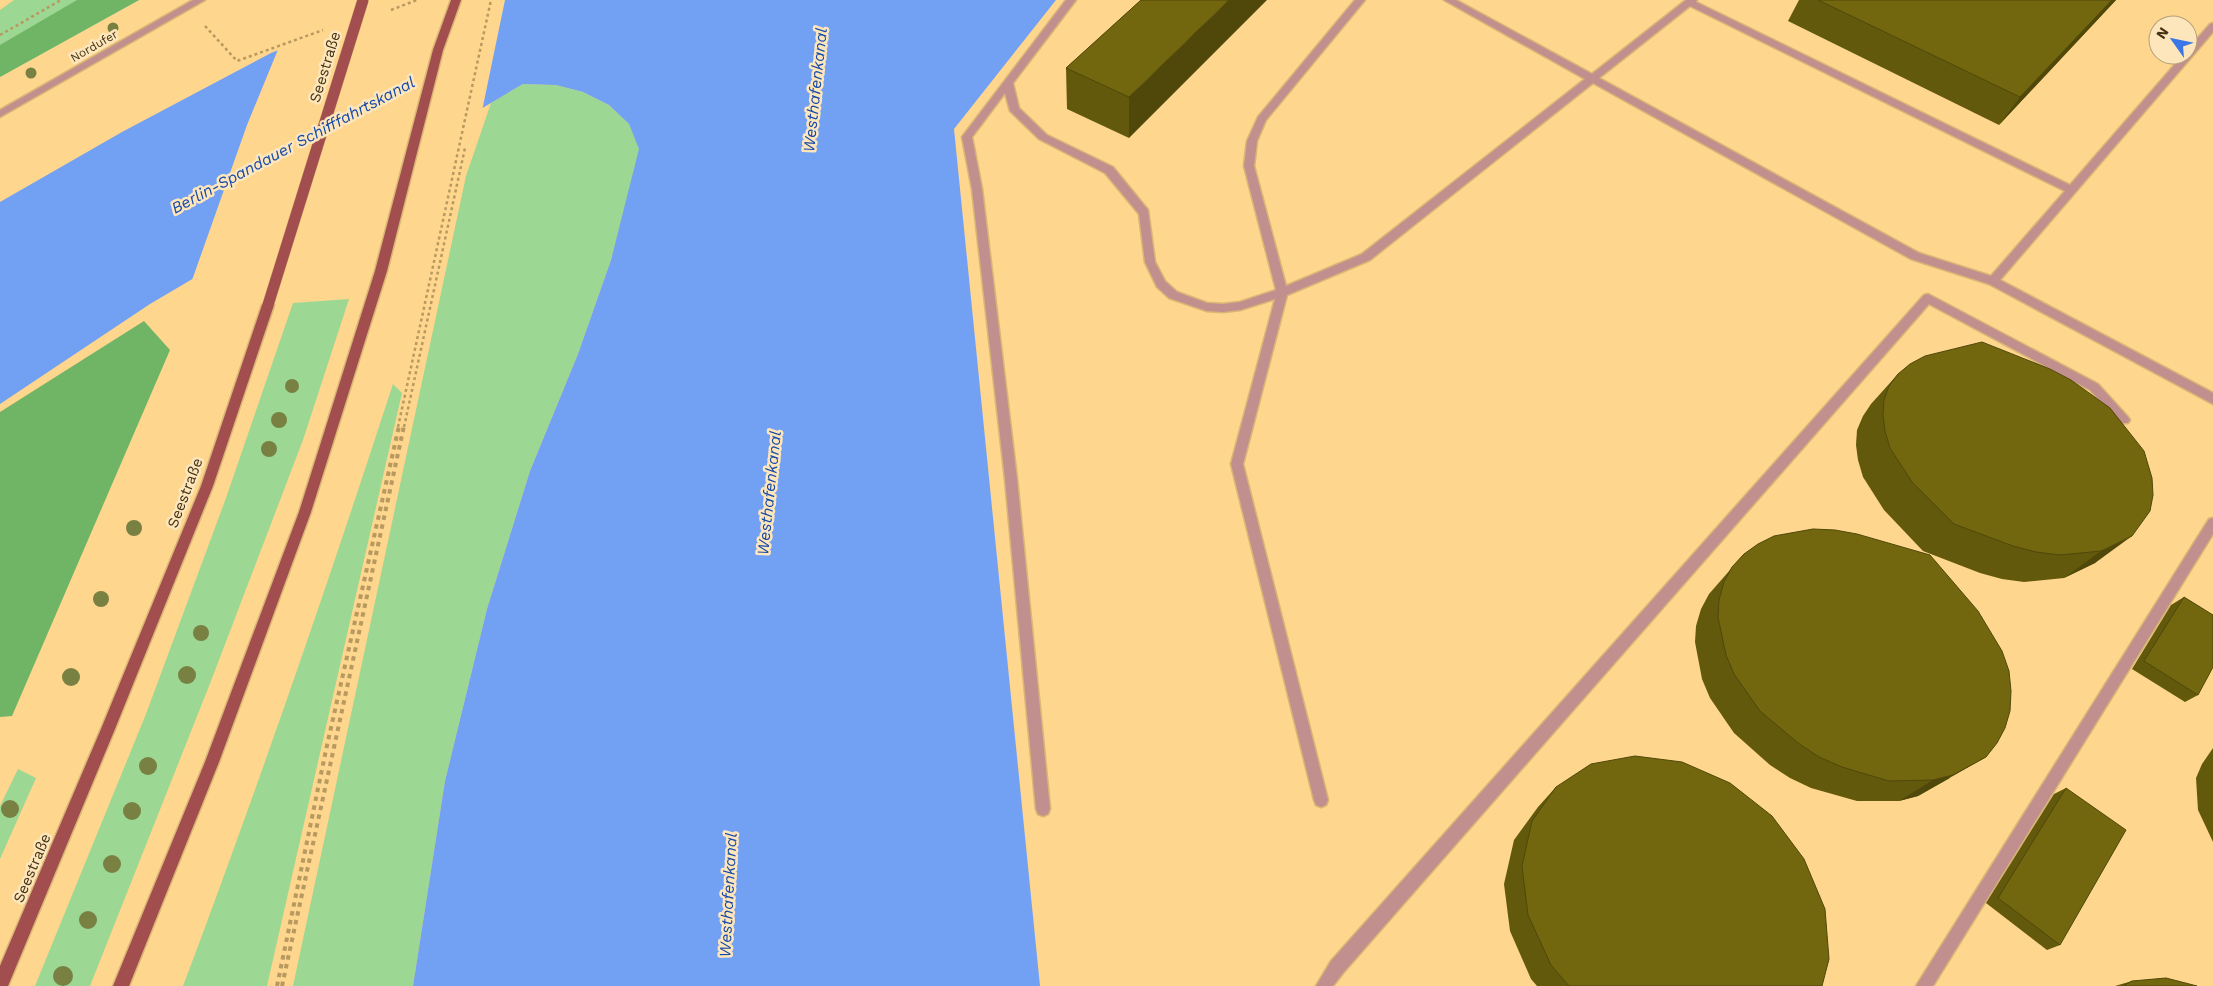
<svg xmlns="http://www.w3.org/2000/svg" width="2213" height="986" font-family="'Work Sans',sans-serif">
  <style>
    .green { fill: #9cd793 }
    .forest { fill: #70b566 }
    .water { fill: #72a0f3 }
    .pier { fill: #fed68d }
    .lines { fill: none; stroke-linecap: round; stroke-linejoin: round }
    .lane-casing { stroke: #d9b675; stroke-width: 3 }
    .street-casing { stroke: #d9b675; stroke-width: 3 }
    .primary-casing { stroke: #d9b675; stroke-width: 3 }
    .path-far1 { stroke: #b89960; stroke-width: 2.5; stroke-dasharray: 3 3; stroke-linecap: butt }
    .path { stroke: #b89960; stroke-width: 4; stroke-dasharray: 4.5 4.5; stroke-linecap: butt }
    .lane { fill: #c1908e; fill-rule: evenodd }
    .street { fill: #c1908e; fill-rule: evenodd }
    .primary { fill: #a24d4e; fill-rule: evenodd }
    .primary-bridge-casing { stroke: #d9b675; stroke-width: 12; stroke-linecap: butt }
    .primary-bridge { stroke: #a24d4e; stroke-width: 11 }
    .tree { fill: #788142 }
    .wall { fill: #62590c }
    .shaded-wall { fill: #50480a }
    .building { fill: #72670e; stroke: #50480a }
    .labels { text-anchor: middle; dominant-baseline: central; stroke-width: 5; stroke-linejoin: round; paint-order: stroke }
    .far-street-label { font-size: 12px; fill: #443415; stroke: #fee6bc }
    .street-label { font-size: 15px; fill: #443415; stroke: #fee6bc }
    .water-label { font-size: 16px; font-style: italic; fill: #164aa9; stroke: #fee6bc }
  </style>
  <rect width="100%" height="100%" fill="#fed68d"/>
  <g class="green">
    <polygon points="14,0 139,0 0,77 0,10"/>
    <polygon points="523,84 556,85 583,92 609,105 629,124 640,149 611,260 578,354 530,471 487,609 445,781 413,986 293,986 466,176 491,103"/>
    <polygon points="349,299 303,440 211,681 90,986 35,986 146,714 226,498 293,303"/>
    <path d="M393,384L402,393L267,986H183C258,787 327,587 393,384Z"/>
    <polygon points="18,769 36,778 0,859 0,806"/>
  </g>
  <g class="forest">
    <polygon points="77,0 139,0 0,77 0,45"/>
    <polygon points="144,321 170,350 12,716 0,717 0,412"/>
  </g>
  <polygon class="water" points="434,0 1056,0 954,129 1040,986 413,986 445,781 487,609 530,471 578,354 611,260 639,149 629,124 609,105 583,92 556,85 523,84 150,304 0,404 0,202 122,132 271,53 309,38 364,30"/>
  <polygon class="pier" points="428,0 505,0 482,111 191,283 247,125 279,47 309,35 363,27"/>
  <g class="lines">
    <g class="lane-casing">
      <g id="lane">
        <path d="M1066,0H1076L1013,83L1019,108L1047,135L1113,167L1148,210L1155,262L1165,281L1177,292L1207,303L1223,304L1240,302L1276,290L1244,166L1247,141L1258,117L1355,0H1365L1266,120L1257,141L1254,166L1286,286L1362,254L1585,79L1444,0H1456L1592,74L1686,0H1697L1696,2L2070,185L2183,55H2188V49L2210,24L2213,23V32L2000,280L2213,393V404L1989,284L1911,259L1593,83L1370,260L1287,295L1243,464L1328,800L1326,805L1321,807L1316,805L1314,800L1231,464L1275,299L1240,310L1223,312L1207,311L1169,298L1157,287L1145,262L1139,214L1105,173L1039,139L1010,111L1005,93L972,137L982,189L1017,479L1050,809L1048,814L1043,816L1038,814L1036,809L1005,479L972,189L962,137ZM1690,6L2065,191L1991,276L1919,253L1599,78Z"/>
        <polygon points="1928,294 2098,384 2128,417 2130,420 2128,423 2120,423 2090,390 1929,304 1343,973 1333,986 1316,986 1331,961 1924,295"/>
        <polygon points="2213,518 2213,534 1933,986 1916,986 2209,519"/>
      </g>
    </g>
    <g class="street-casing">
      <polygon id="street" points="193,0 205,0 0,117 0,110"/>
    </g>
    <g class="primary-casing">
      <g id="primary">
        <polygon points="451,0 461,0 443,50 387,271 311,512 219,762 129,986 113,986 205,762 299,512 375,271 433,50"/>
        <polygon points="268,301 274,305 213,486 115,729 8,986 0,986 0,966 101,729 201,486 262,305"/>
      </g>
    </g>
    <g class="path-far1">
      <polyline points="391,10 417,0"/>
      <polyline points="205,26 237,61 323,30"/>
      <polyline points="0,35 61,0"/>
      <polyline points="398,427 491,0"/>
      <polyline points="404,427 465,148"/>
    </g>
    <g class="path">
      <polyline points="277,986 326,750 399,426"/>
      <polyline points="282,986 404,426"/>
    </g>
    <use href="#lane" class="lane"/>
    <use href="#street" class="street"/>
    <use href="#primary" class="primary"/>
    <g class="primary-bridge-casing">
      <polyline id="primary-bridge" points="268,305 363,0"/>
    </g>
    <use href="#primary-bridge" class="primary-bridge"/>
  </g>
  <g class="tree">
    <circle cx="113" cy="28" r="5.5"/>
    <circle cx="31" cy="73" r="5.5"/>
    <circle cx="292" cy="386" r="7"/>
    <circle cx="279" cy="420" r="8"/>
    <circle cx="269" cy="449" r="8"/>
    <circle cx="134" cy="528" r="8"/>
    <circle cx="101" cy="599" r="8"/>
    <circle cx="201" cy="633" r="8"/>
    <circle cx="187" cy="675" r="9"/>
    <circle cx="71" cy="677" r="9"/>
    <circle cx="148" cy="766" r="9"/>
    <circle cx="10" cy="809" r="9"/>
    <circle cx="132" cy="811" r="9"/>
    <circle cx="112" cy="864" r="9"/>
    <circle cx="88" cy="920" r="9"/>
    <circle cx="63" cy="976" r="10"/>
  </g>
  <g class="wall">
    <polygon points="1141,0 1129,138 1067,109 1066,68"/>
    <polygon points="1799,0 2116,0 1999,125 1788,21"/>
    <polygon points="1898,374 2152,478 2095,563 2064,578 2024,582 2002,579 1980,573 1923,551 1884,510 1863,477 1858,460 1856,445 1857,430 1863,416 1871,404"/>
    <polygon points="1744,554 1950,778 1918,796 1899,801 1857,801 1811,788 1790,778 1770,765 1734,733 1710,698 1702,679 1695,642 1696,626 1701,609 1709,594"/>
    <polygon points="2184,597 2198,695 2185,702 2132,669 2171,605"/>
    <polygon points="2213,748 2213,842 2198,810 2196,778 2202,764"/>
    <polygon points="1556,787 1822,986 1537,986 1531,979 1510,931 1504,884 1514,840 1538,807"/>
    <polygon points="2066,788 2060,945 2047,950 1986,903 2054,794"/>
    <polygon points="2132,981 2197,986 2115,986"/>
  </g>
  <g class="shaded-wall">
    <polygon points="1229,0 1267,0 1129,138 1129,97"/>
    <polygon points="2112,0 2116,0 1999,125 2020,97"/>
    <polygon points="2132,536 2095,563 2064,578 2101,551"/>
    <polygon points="1986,757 1918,796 1899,801 1933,780"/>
  </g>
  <g class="building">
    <polygon points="1141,0 1229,0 1129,97 1066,68"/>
    <polygon points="1818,0 2112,0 2020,97"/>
    <polygon points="1982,342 2050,369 2071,380 2110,408 2144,451 2152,478 2153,495 2150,511 2132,536 2101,551 2060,555 2036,552 2013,546 1954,524 1912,482 1890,448 1885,431 1883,415 1884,400 1889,386 1898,374 1910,364 1925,356"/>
    <polygon points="1813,529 1835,530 1857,534 1930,555 1978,611 2002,651 2009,671 2011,691 2010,711 2005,728 1997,743 1986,757 1953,775 1933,780 1889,781 1842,767 1819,757 1798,743 1760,711 1734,674 1726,655 1718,617 1719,600 1724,582 1732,567 1744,554 1758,544 1774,536"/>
    <polygon points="2184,597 2213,615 2213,667 2198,695 2144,661"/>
    <polygon points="1635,756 1682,762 1730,783 1772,816 1804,859 1825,909 1829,959 1822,986 1569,986 1551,965 1528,915 1522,866 1532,821 1556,787 1591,764"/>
    <polygon points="2066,788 2126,830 2060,945 1998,898"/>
    <polygon points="2166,978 2197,986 2123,986 2132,981"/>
  </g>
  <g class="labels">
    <g class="far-street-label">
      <text transform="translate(94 46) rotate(-30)">Nordufer</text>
    </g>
    <g class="street-label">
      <text transform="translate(325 67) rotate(-73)">Seestraße</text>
      <text transform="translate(185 493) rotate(-69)">Seestraße</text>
      <text transform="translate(32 868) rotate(-67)">Seestraße</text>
    </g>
    <g class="water-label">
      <text transform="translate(815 90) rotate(-84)">Westhafenkanal</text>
      <text transform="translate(293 145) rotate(-28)">Berlin-Spandauer Schifffahrtskanal</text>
      <text transform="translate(769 493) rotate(-84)">Westhafenkanal</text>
      <text transform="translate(728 895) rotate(-87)">Westhafenkanal</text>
    </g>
  </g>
  <g transform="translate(2173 40) rotate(303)"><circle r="24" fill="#fee6bc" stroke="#b49f79"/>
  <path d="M0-4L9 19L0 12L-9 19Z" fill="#3a76e5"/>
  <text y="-8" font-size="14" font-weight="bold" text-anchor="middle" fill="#443415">N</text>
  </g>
</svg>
